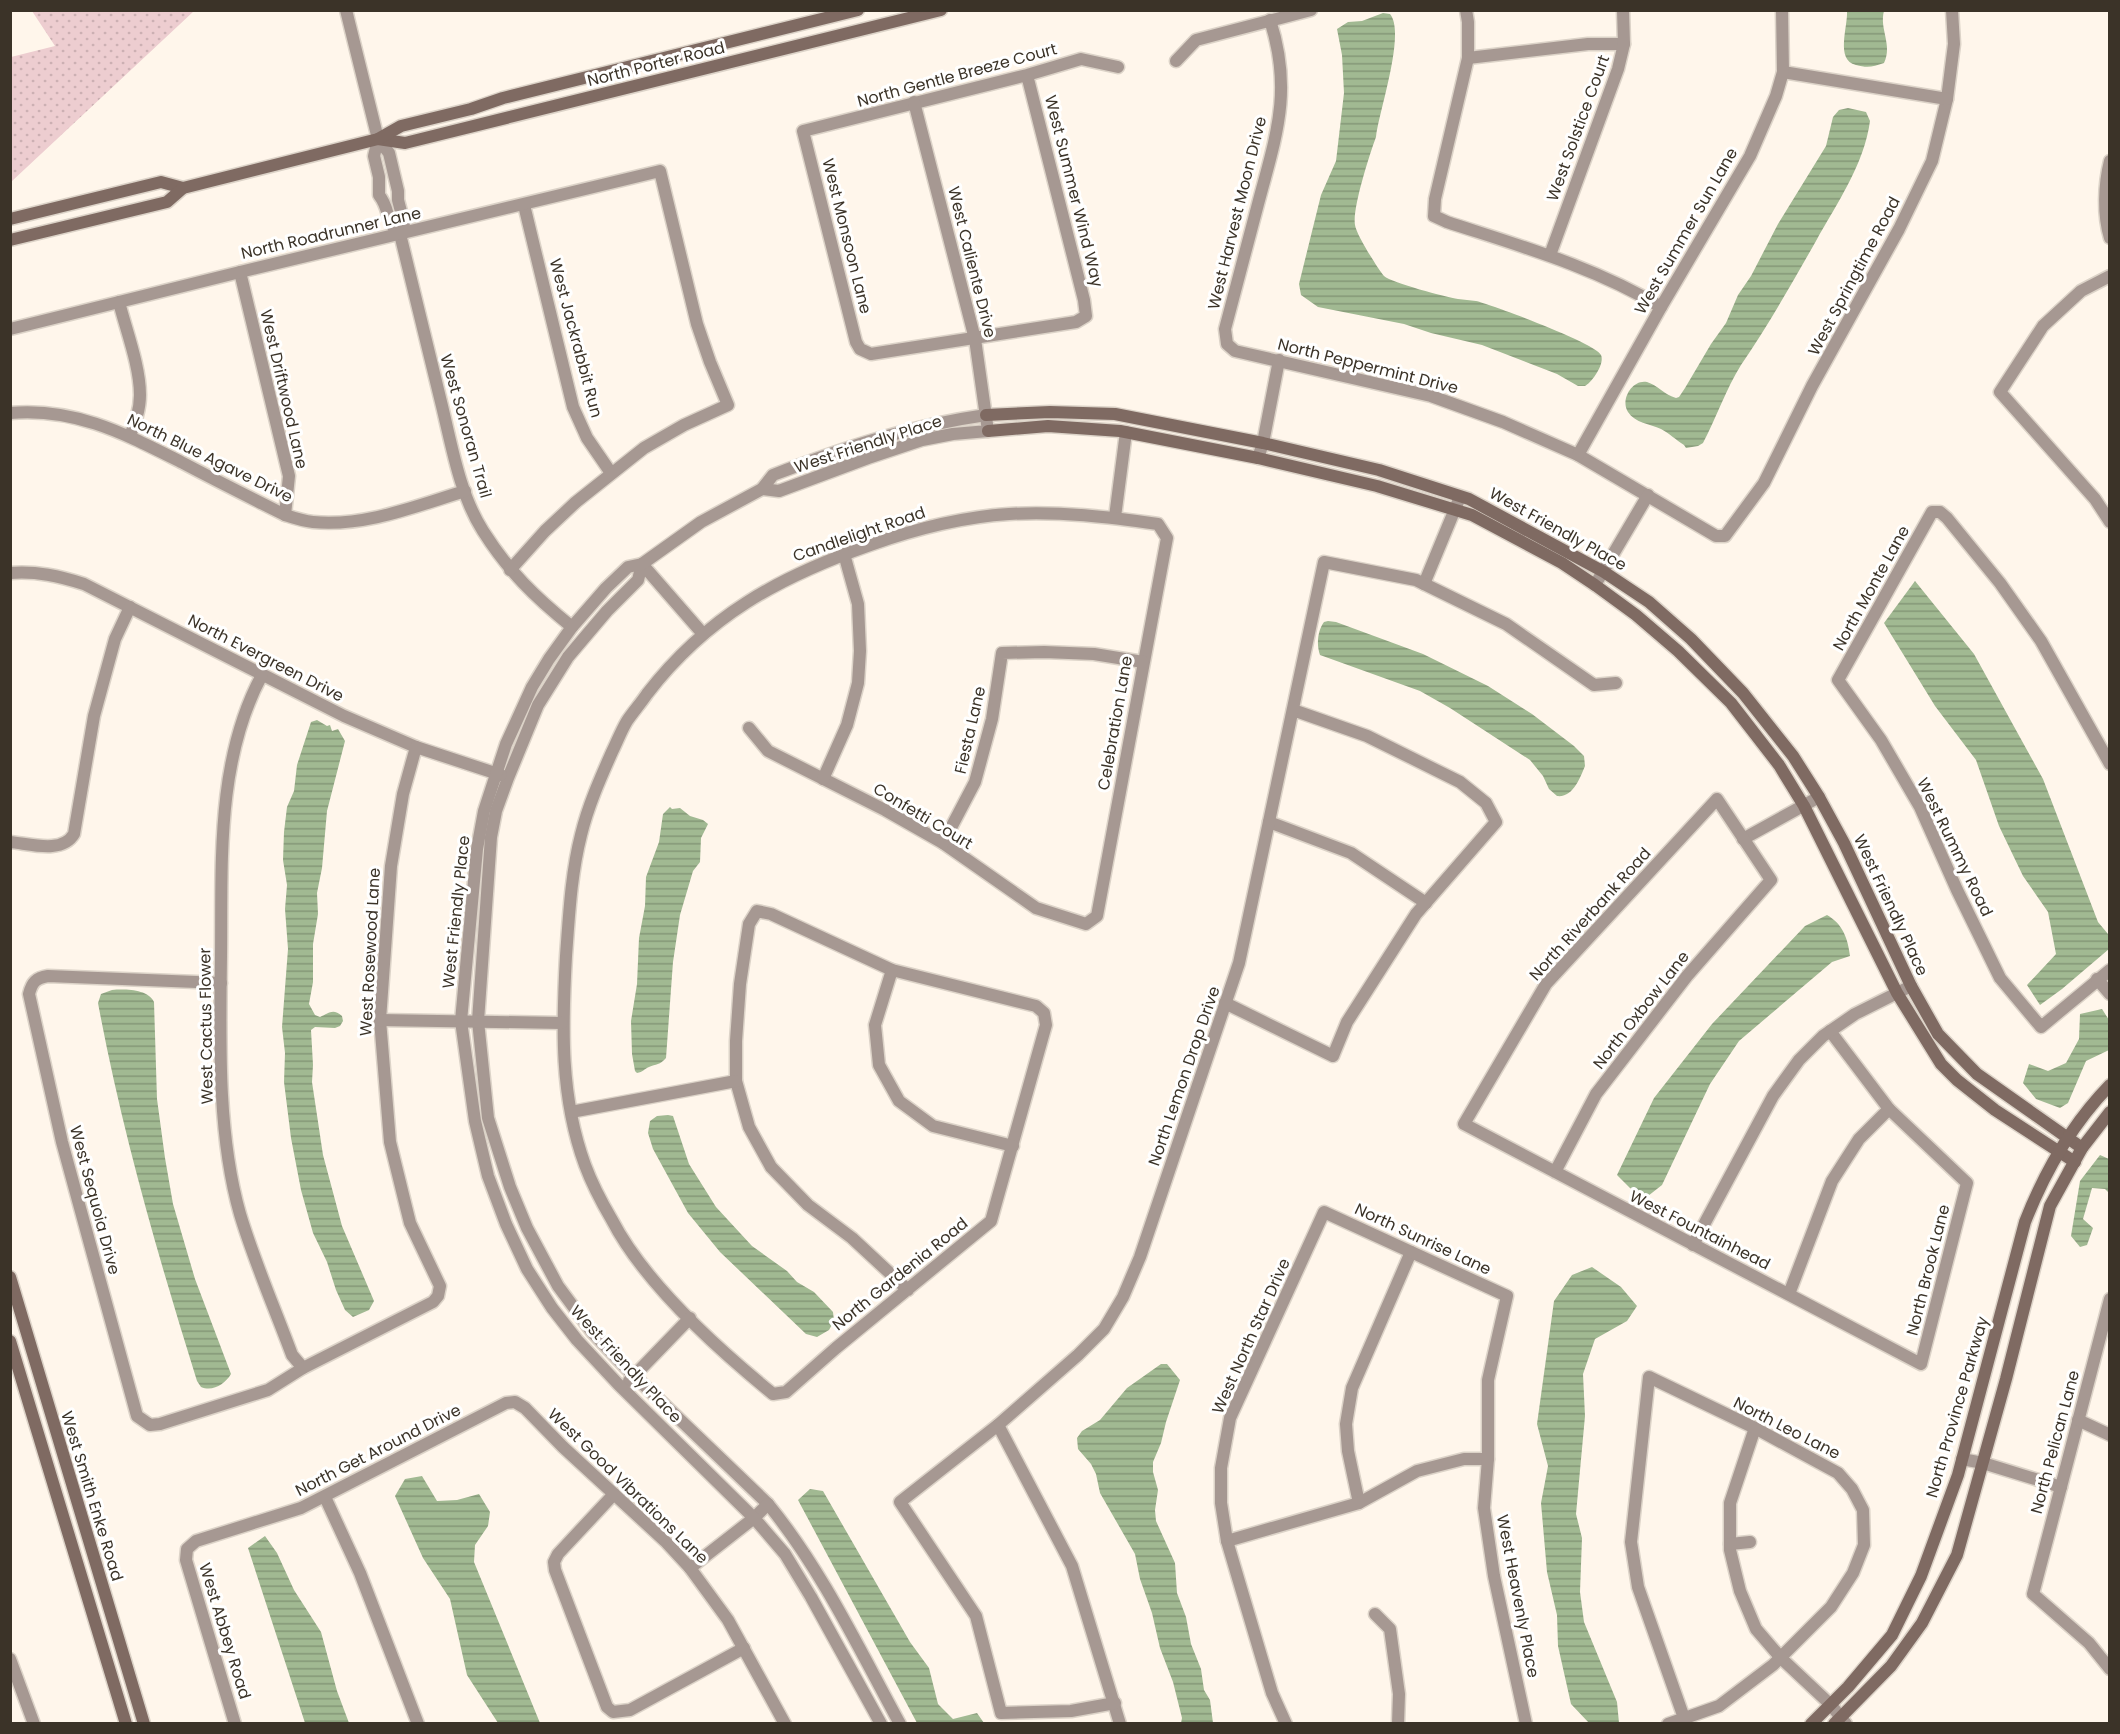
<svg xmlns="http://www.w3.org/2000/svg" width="2120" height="1734" font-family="Poppins,sans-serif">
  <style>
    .park { fill: url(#park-dots) }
    .water { fill: url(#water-rules) }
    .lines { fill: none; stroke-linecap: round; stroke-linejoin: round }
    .street-casing { stroke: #dcd3c8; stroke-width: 15 }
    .secondary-casing { stroke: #dcd3c8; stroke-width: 15 }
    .street { stroke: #a69892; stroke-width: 12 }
    .secondary { stroke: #7f6a62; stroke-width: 12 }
    .labels { text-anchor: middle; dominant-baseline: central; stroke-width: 6; stroke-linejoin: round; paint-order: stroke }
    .street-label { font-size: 16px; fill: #3b3328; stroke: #fff }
  </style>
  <defs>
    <pattern id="park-dots" width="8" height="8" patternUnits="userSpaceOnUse" patternTransform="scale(1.5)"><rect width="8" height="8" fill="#edcdd0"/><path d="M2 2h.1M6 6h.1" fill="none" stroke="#ccb0b3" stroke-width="1.8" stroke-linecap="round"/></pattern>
    <pattern id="water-rules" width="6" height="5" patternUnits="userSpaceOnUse" patternTransform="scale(1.5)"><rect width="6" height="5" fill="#a1b992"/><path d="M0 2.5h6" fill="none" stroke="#849777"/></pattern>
  </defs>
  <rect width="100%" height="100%" fill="#fff6eb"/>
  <polygon class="park" points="32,11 194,11 11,182 11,57 55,46"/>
  <g class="water">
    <path d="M1847,11H1884C1879,29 1893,45 1884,63C1873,67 1867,68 1856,65C1835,60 1848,27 1847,11Z"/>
    <path d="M1383,13L1390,14C1406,33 1379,111 1376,137C1370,153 1352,209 1355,225C1356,234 1378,269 1384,276C1392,283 1446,297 1458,299C1464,300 1470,300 1476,301C1493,305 1597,344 1601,355C1605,364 1592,382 1585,386H1578L1557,374L1482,345L1431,333L1404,324L1318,307L1301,295L1299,284L1321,195L1336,161L1344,93L1342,55L1337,29L1348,22L1362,21Z"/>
    <path d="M1848,108L1866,112L1870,121C1864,165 1837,203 1816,241C1792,283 1768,326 1741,365C1726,389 1716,418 1703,443L1698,446L1686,448L1684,445C1676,440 1669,433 1661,429C1650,424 1635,423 1628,412C1620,400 1632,379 1647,382C1657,385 1665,395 1676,398L1679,397L1685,388L1711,344L1726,323L1738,295L1751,276L1778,224L1826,146L1833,117L1839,110Z"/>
    <polygon points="1915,581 1974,654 2043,779 2098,922 2108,934 2109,949 2062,989 2040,1005 2027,985 2056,954 2048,912 2023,876 1999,826 1976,760 1935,706 1884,623"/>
    <path d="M1328,621L1336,622L1423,654L1488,686L1532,714L1574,746L1584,756L1585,766C1580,778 1573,798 1557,796L1549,789L1543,776L1530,760L1450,708L1420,691L1320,655C1316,644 1318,630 1324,622Z"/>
    <path d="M317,720L327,726L330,725L332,731L338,729L345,741L327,811L322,868L317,893L318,914L313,944V982L309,1004L315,1015L320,1017C329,1013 333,1008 342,1016L343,1021L340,1026L335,1028L315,1027L311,1030L313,1065L312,1082L323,1155L342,1226L374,1301L369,1310L353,1317L345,1310L336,1290L327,1262L313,1233L301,1190L291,1138L284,1082L285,1053L282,1027L288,949L285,909L287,885L283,860L284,832L287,807L294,791L297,765L311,722Z"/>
    <path d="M670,807L672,809L680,808L690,816L703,820L708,824L701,838L700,862L693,871L680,915L673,962L666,1058C660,1065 656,1064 649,1067C644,1069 643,1072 637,1073L635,1071L632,1054L631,1021L637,984L639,938L645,906L646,877L659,842L663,814Z"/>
    <path d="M1827,915C1843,924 1848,939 1850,956L1832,962L1739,1041L1710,1084L1662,1185L1648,1196L1630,1188L1617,1175L1654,1098L1712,1024L1805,926Z"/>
    <path d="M112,990C125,989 148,989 154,1002L157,1099L165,1158L173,1204L195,1279L231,1374C225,1384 213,1392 201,1387L197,1381C158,1256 122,1132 98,1003L101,994Z"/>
    <polygon points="2102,1009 2109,1020 2109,1050 2086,1061 2068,1103 2060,1108 2036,1099 2023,1083 2029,1064 2048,1071 2066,1063 2079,1039 2080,1014"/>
    <polygon points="668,1115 673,1116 689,1164 716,1207 752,1246 787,1271 797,1282 814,1292 833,1312 834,1321 829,1330 817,1337 806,1334 720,1252 688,1213 653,1149 648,1133 650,1121 657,1116"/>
    <polygon points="2100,1155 2109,1159 2109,1193 2105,1189 2092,1188 2083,1219 2093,1228 2087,1245 2080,1247 2071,1236 2080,1181"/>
    <polygon points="1592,1267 1621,1287 1637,1306 1627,1321 1595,1339 1583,1374 1585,1416 1576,1514 1582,1538 1580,1592 1584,1622 1617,1702 1619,1723 1589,1723 1571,1704 1558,1646 1557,1615 1547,1572 1541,1503 1548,1466 1537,1424 1554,1301 1572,1275"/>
    <polygon points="1161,1364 1167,1364 1180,1380 1166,1422 1161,1443 1153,1462 1153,1472 1158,1490 1155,1510 1156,1521 1175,1563 1177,1593 1186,1617 1191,1644 1201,1669 1204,1690 1210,1700 1213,1723 1181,1723 1182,1718 1173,1682 1160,1648 1152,1613 1140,1579 1135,1554 1100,1493 1096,1474 1091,1464 1078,1449 1077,1438 1082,1431 1100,1420 1127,1388"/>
    <polygon points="422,1476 437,1501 457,1500 479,1494 490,1512 488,1526 475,1545 474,1562 540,1723 498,1723 467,1675 450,1599 423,1558 395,1496 405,1479"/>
    <polygon points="810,1489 823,1491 910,1642 929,1668 938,1704 953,1719 977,1713 984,1723 917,1723 798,1500"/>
    <polygon points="265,1536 277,1553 294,1590 321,1632 337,1691 349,1723 305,1723 248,1548"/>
  </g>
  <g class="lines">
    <g class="street-casing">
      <g id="street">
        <path d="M346,10L378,139L389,153L398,191V200L404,223L400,234C414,291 428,349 442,406C452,447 460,495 483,531C509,572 535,597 572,627"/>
        <path d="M1466,10L1468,22V58L1435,199L1434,216L1447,222C1520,246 1595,267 1661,307"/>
        <path d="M1270,20C1293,91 1276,136 1258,204C1247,246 1236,287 1225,329L1227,344L1235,351L1431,396L1503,422L1578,455L1716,536H1725L1764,483L1812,386L1899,229L1932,161L1947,99L1954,44L1952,10"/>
        <polyline points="1468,58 1588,44 1624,44"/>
        <polyline points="1176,61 1196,40 1311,10"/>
        <polyline points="1783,72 1947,99"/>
        <polyline points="1027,75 1084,300 1086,316 1076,322 871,354 860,349 856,342 803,131 1027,75 1081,59 1118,67"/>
        <path d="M378,139L374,156L379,177V195C391,210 384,221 400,234"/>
        <path d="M2110,161C2104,185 2103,215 2110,238"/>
        <polyline points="524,205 573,407 587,438 611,473"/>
        <polyline points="1550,255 1618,69 1624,44 1623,10"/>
        <polyline points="240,272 289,476 285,515"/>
        <polyline points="2110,276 2081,291 2043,326 2000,392 2095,499 2110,522"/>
        <path d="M119,302C126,330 140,366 140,395C140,410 135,423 130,436"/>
        <polyline points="10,329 240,272 660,171 697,324 710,362 728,405 684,425 644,448 576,502 545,531 510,570"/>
        <path d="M10,413C76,407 127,435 183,463C217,481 251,498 285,515C294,518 304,521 313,522C365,527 416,506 465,491"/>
        <polyline points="1578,455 1661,307 1750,156 1776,96 1783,72 1782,10"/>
        <polyline points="1258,458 1263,443 1279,360"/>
        <polyline points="762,489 779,491 868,458 922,440 953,434 988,431 975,339 914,102"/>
        <polyline points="1115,517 1126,432"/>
        <path d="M642,564L638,580L607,611L568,657L538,705L508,778L496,811L491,837L478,1021L488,1118L510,1187L527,1228L558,1286L592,1332L625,1367L768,1504C822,1570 859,1649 900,1724"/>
        <polyline points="642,564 703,634"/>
        <path d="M10,573C37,571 59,576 84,584L344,716L416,747L501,775"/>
        <polyline points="1424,584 1460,497"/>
        <polyline points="1595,585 1648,495"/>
        <path d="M262,675C216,760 222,862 221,956C220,1038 217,1134 240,1214C254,1261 275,1309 292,1355L303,1368"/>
        <path d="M749,728L768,751L885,810L943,843L1036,908L1086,924L1097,916L1167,538L1158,524C1109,517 1060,511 1009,514C961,517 915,529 870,545C779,577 707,616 647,694C641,703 633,712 627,721C621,731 617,742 612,752C600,779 588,806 581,835C571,874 569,916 566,956C562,1027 560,1097 585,1165C592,1184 602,1203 612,1220C644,1282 719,1350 773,1394L786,1392L836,1348L991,1221L1046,1025L1044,1013L1036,1006L892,970L771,914L757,911L749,924L740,984L736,1041V1081L749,1127L771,1167L808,1205L852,1238L908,1290"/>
        <polyline points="2110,764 2041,641 2000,583 1947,518 1940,512 1932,512 1838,680 1881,740 1920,807 1957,890 2000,978 2041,1027 2110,970"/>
        <polyline points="823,779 847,725 858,683 860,651 858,604 844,554"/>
        <polyline points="1269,822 1351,853 1426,903"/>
        <polyline points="1743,839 1819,797"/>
        <path d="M10,842C31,844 62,854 74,834L94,716L115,639L130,607"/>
        <polyline points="943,843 975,782 992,719 1002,653 1044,652 1094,654 1143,662"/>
        <polyline points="892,970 875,1025 879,1065 899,1101 933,1126 1013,1146"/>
        <polyline points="2097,979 2110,994"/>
        <path d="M221,983L48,976C36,978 32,982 29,994L62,1142L137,1416L150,1425L160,1424L268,1390L303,1368L433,1302L438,1296L440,1286L410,1223L390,1142L380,1020L391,866L403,794L416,747"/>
        <polyline points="1225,1003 1333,1056 1347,1022 1416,914 1496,822 1486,803 1460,782 1367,736 1293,710"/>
        <polyline points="380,1020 562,1023"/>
        <polyline points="571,1112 736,1081"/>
        <path d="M1555,1172L1596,1094L1687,976L1771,880L1717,799L1546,984L1464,1124C1616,1204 1769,1283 1921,1364L1967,1183L1889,1109L1830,1031"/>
        <polyline points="1693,1245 1773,1096 1799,1060 1823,1036 1855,1014 1911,986"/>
        <polyline points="1789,1294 1832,1181 1859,1139 1889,1109"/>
        <polyline points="2110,1299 2033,1594 2089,1643 2110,1669"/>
        <polyline points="629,1381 690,1318"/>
        <polyline points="2078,1420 2110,1435"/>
        <polyline points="998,1425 1072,1566 1120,1724"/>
        <polyline points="1755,1428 1730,1503 1730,1550 1740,1591 1756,1629 1781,1658 1831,1705 1846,1724"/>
        <polyline points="1962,1459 1983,1463 2061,1487"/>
        <polyline points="614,1494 558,1554 554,1562 555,1570 607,1707 613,1712 630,1710 744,1648"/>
        <polyline points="325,1497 360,1573 418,1724"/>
        <polyline points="1359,1503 1348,1451 1346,1424 1352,1388 1411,1252"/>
        <polyline points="1227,1541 1359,1503 1417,1471 1464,1459 1488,1459"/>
        <polyline points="1730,1544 1750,1542"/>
        <polyline points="690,1568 754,1518 768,1504"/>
        <polyline points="1375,1614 1390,1629 1399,1694 1398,1724"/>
        <polyline points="10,1659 34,1724"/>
        <polyline points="1115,1703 1071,1711 1001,1713 976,1616 900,1502 998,1425 1078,1355 1104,1329 1123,1297 1140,1257 1239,963 1324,562 1416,580 1506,624 1594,685 1616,683"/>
        <polyline points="235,1724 186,1560 187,1549 196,1541 301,1508 506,1403 515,1402 525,1408 563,1447 665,1541 690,1568 728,1620 785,1724"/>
        <path d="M881,1724L811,1597L785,1554L754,1518L618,1384L577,1340L552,1308L527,1269L506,1224L488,1176L475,1121L461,1021L477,849L484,811L506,744L532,687L549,659L572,627L606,588L628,567L642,564L701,522L762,489L773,475C846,447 909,426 986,415"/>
        <polyline points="1286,1724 1272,1693 1227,1541 1221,1503 1221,1468 1230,1418 1324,1212 1507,1296 1488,1380 1488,1459 1484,1508 1494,1576 1526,1724"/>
        <polyline points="1668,1724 1719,1706 1773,1665 1831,1607 1853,1573 1864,1545 1863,1510 1852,1489 1838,1473 1755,1428 1649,1377 1631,1542 1638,1587 1684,1718"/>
      </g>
    </g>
    <g class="secondary-casing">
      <g id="secondary">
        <polyline points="378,139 405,143 941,10"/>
        <polyline points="10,219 161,182 183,188"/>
        <polyline points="10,240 167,202 183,188 378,139 401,126 471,109 503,98 858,10"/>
        <polyline points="986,415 1050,412 1115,414 1263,443 1379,470 1469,499 1604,572 1649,602 1691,639 1743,693 1793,756 1819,797 1844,843 1911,986 1938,1034 1977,1074 2082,1148"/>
        <polyline points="988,431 1048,426 1120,431 1258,458 1377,486 1472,515 1562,563 1595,585 1636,615 1678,651 1731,703 1779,765 1804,806 1897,993 1941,1064 1957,1080 1995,1110 2075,1162"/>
        <polyline points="10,1277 144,1724"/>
        <polyline points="10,1341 126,1724"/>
        <path d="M1811,1724L1848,1687L1892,1635L1921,1576L1958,1475L2025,1222C2045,1171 2071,1125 2110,1085"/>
        <polyline points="1834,1724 1891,1666 1922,1623 1957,1555 2006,1379 2050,1206 2082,1148 2110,1112"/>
      </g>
    </g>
    <use href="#street" class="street"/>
    <use href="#secondary" class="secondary"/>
  </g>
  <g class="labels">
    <g class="street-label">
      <text transform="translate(656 64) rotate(-14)">North Porter Road</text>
      <text transform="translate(957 75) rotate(-15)">North Gentle Breeze Court</text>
      <text transform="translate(1578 128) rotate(-70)">West Solstice Court</text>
      <text transform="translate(1074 191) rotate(76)">West Summer Wind Way</text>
      <text transform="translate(1237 213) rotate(-76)">West Harvest Moon Drive</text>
      <text transform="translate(1686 231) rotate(-60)">West Summer Sun Lane</text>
      <text transform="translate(331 233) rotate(-13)">North Roadrunner Lane</text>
      <text transform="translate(847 236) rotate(76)">West Monsoon Lane</text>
      <text transform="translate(972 262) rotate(76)">West Caliente Drive</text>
      <text transform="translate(1854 276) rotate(-62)">West Springtime Road</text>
      <text transform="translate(576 338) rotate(75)">West Jackrabbit Run</text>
      <text transform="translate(1368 366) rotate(14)">North Peppermint Drive</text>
      <text transform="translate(284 389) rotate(77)">West Driftwood Lane</text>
      <text transform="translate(466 426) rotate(74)">West Sonoran Trail</text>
      <text transform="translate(868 444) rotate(-18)">West Friendly Place</text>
      <text transform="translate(210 458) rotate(26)">North Blue Agave Drive</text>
      <text transform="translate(1558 529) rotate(29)">West Friendly Place</text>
      <text transform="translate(859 534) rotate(-19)">Candlelight Road</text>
      <text transform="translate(1871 588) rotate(-61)">North Monte Lane</text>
      <text transform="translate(266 658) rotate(27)">North Evergreen Drive</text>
      <text transform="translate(1115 723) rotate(-80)">Celebration Lane</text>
      <text transform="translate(970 730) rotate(-77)">Fiesta Lane</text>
      <text transform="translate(923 816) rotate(31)">Confetti Court</text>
      <text transform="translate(1955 847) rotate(64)">West Rummy Road</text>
      <text transform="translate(1891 905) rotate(65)">West Friendly Place</text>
      <text transform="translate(456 912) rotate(-84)">West Friendly Place</text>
      <text transform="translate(1590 914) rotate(-48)">North Riverbank Road</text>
      <text transform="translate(370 952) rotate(-87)">West Rosewood Lane</text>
      <text transform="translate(1641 1010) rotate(-52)">North Oxbow Lane</text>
      <text transform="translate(206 1026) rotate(-91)">West Cactus Flower</text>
      <text transform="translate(1184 1076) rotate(-71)">North Lemon Drop Drive</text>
      <text transform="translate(95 1200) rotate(75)">West Sequoia Drive</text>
      <text transform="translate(1700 1230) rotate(27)">West Fountainhead</text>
      <text transform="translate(1423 1239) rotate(25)">North Sunrise Lane</text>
      <text transform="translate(1928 1270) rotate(-76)">North Brook Lane</text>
      <text transform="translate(900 1274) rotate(-39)">North Gardenia Road</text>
      <text transform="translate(1251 1336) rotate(-66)">West North Star Drive</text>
      <text transform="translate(626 1364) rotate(47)">West Friendly Place</text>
      <text transform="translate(1957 1407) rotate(-74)">North Province Parkway</text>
      <text transform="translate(1787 1428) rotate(27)">North Leo Lane</text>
      <text transform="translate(2055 1442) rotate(-75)">North Pelican Lane</text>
      <text transform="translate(378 1450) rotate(-27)">North Get Around Drive</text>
      <text transform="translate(628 1486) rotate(44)">West Good Vibrations Lane</text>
      <text transform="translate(92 1496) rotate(73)">West Smith Enke Road</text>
      <text transform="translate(1518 1596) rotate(79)">West Heavenly Place</text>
      <text transform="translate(225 1631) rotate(73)">West Abbey Road</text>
    </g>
  </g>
  <rect width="2120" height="1734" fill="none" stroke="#3b3328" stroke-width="24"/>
</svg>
